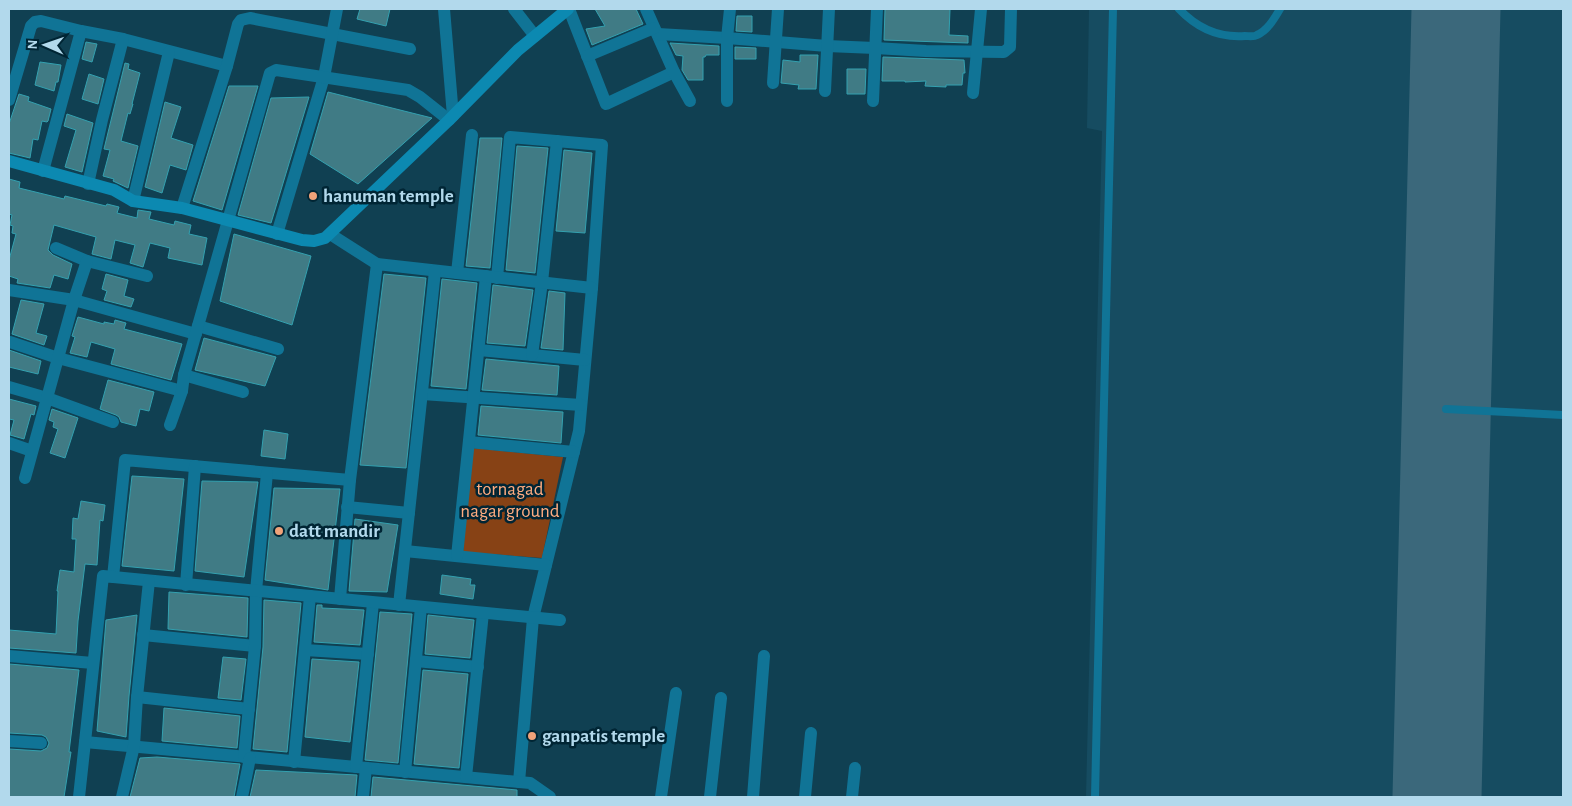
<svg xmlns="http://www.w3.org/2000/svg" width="1572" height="806" font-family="'Alegreya Sans',sans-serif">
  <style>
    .built { fill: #164c61 }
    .green { fill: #874215 }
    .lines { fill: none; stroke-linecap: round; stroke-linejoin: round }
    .runway { stroke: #3b687b; stroke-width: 89 }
    .building { fill: #407b85; stroke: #33a1b0 }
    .lane { stroke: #107496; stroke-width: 8 }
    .street { stroke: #107496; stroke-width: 12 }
    .secondary { stroke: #0c89b1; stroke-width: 12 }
    .poi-dot { fill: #f0a279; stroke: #002534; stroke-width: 2 }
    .labels { text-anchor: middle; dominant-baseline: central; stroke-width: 5; stroke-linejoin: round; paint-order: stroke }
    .poi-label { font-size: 19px; font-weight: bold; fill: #b2d9ec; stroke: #002534; text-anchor: start }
    .park-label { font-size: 19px; fill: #feac80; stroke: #002534 }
  </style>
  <rect width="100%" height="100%" fill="#104052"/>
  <polygon class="built" points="1089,9 1563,9 1563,797 1086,797 1102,131 1087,128"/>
  <polygon class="green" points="473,448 563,457 542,558 463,552"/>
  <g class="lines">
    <polyline class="runway" points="1437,797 1456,9"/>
  </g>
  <g class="building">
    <polygon points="360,9 390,9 386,26 357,19"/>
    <polygon points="595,9 636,9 643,24 592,45 586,29 605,26"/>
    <polygon points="885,9 950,9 949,35 968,36 968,43 884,40"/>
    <polygon points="737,16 752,16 752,32 736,31"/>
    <polygon points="86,42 97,44 92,62 82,59"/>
    <polygon points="670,43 719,46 719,55 706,55 705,57 703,57 703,80 688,80 682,70 683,56 676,55"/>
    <polygon points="735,47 756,48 756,59 735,59"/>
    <polygon points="800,55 818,55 816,89 798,89 799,85 781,83 783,60 800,62"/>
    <polygon points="883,57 964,60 965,73 963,73 962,85 946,85 946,87 925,86 926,81 905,82 905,81 882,81"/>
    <polygon points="40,62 61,65 58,82 56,82 54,91 35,85"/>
    <polygon points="125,63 129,64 128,69 140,73 132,104 133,104 130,114 128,113 121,141 138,146 128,188 113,181 114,179 103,176 110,150 104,149"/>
    <polygon points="847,69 866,69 865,94 847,94"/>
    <polygon points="89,74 104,79 98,104 82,99"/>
    <polygon points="229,86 258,86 222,210 193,201"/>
    <polygon points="328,92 432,118 358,184 310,154"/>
    <polygon points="19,94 29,97 28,101 51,109 48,121 47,122 42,121 38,140 33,139 30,158 9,153 9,124"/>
    <polygon points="309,97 271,223 238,215 271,98"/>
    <polygon points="165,102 181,107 171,138 193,145 186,170 170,165 162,193 145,187"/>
    <polygon points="67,114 93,123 82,172 65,167 76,130 64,126"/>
    <polygon points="480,138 502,138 490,268 466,266"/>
    <polygon points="517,146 548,148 535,273 506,270"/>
    <polygon points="564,150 592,153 585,233 556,231"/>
    <polygon points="9,179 20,182 19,188 64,199 65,196 106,206 107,204 119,207 117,213 137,218 138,210 151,212 149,219 174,225 175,221 191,225 189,234 207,238 202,265 168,258 170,248 150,243 143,267 130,263 135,245 115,240 111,259 92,254 96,237 54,225 48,250 53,255 72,264 68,279 54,275 50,288 17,283 18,279 9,276 9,260 16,234 12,233 13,226 10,225 12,215 9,214"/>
    <polygon points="234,234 311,256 292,325 220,301"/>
    <polygon points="106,274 128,280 124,296 134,299 131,307 104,300 107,291 102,289"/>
    <polygon points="384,274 426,278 406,468 360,465"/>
    <polygon points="442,279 477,283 466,389 431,386"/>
    <polygon points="493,285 533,290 525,346 487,343"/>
    <polygon points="549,291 565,293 563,350 541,348"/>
    <polygon points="21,300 44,304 36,333 47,336 44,345 12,334"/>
    <polygon points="78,317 104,324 104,322 114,324 115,320 126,323 124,329 182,344 171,380 111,364 115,349 91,342 87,357 70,353 75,337 72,336"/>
    <polygon points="204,338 276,357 265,386 195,370"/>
    <polygon points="9,350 41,361 38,374 9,367"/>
    <polygon points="486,359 559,366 557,395 482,390"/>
    <polygon points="108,380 154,392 149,411 140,409 136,426 121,422 119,417 116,415 100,409"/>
    <polygon points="9,399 36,406 34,415 31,414 24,439 10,435 14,420 9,419"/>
    <polygon points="481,406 563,412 561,443 478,435"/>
    <polygon points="52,409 78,418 65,458 50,453 58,429 53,427 54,422 49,420"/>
    <polygon points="264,430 288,434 285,459 261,456"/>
    <polygon points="132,476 184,479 174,571 122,566"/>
    <polygon points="202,481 258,482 244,577 195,571"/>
    <polygon points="274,488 340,489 328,590 265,580"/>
    <polygon points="81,501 105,505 103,521 100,520 97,565 85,564 78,621 76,653 9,648 9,630 56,634 58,591 57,591 60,570 74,572 76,539 72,539 73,518 78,519"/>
    <polygon points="355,519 398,525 387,592 349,591"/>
    <polygon points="442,575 471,579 470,585 475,585 473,599 440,594"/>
    <polygon points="169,592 248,598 247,637 168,629"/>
    <polygon points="264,600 301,603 287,752 253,749 263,647"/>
    <polygon points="317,605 322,605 322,608 364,610 360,645 314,642"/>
    <polygon points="380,612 412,614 398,763 365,760"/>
    <polygon points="137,615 129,696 126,737 97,731 106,620"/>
    <polygon points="428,615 474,620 470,658 425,654"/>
    <polygon points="223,657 246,659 241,700 218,698"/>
    <polygon points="312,659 359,662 350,742 305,737"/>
    <polygon points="9,664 79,670 69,752 71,752 64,797 9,797 9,749 41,751 47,748 49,743 46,737 42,735 9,733"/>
    <polygon points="423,670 468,674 459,768 414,764"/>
    <polygon points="164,708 240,716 237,748 162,741"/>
    <polygon points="157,757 240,764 234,797 130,797 140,758"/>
    <polygon points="256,770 357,775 355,797 250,797"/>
    <polygon points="373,777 517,790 517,797 371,797"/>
  </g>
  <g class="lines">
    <g class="lane">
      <path d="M1179,9C1197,28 1219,38 1245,36C1249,36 1254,37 1257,35C1268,30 1274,19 1280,9"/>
      <polyline points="1446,409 1563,415"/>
      <polyline points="1095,797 1113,9"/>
    </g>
    <g class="street">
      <polyline points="444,9 453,116"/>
      <polyline points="514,9 535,36"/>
      <polyline points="569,9 606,104 674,72"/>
      <polyline points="646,9 674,72 690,101"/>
      <polyline points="658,34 727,38 827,46 875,48 926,51 1004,52 1010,47 1011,9"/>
      <polyline points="587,56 654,28"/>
      <polyline points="773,83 778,9"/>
      <polyline points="825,91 829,9"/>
      <polyline points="973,93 981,9"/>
      <polyline points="9,100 31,26 35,22 41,21 81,31 123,39 227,66"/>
      <polyline points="727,101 727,38 730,9"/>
      <polyline points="873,101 877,9"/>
      <polyline points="43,171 81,31"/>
      <polyline points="88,184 102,120 123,39"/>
      <polyline points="133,201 169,52"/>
      <polyline points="182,208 227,66 238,24 241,20 250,18 410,49"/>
      <polyline points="277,234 324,77 337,9"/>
      <polyline points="330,234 377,264"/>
      <polyline points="56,248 87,261 147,276"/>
      <polyline points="457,273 472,135"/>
      <polyline points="497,278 510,137 602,145 592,288 579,431 533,618 519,782"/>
      <polyline points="9,290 74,300 196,334"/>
      <polyline points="198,326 278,349"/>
      <polyline points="10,342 58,358 182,391"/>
      <polyline points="479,350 585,360"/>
      <polyline points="532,355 542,282 557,141"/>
      <polyline points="184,375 243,392"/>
      <polyline points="9,387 47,398 113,422"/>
      <polyline points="422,394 581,405"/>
      <polyline points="170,425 182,391 184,375 270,73 276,70 408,90 420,97 449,120"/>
      <polyline points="469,442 574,452"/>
      <polyline points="9,443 32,451"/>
      <polyline points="25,478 74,300 87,261"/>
      <polyline points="347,507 409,513"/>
      <polyline points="405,551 546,565"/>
      <polyline points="457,556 486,276"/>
      <polyline points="113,577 125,460 350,480"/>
      <polyline points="186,585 195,466"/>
      <polyline points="340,599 350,480 377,264 592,288"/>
      <polyline points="399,605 435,271"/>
      <polyline points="143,635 255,646"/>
      <polyline points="305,650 368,654"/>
      <polyline points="9,656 93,663"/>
      <polyline points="416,661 478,667"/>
      <polyline points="137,697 249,709"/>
      <polyline points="9,741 41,743"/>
      <polyline points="85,742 530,783 550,797"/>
      <polyline points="244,757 255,646 256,591 267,473"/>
      <polyline points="294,762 310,596"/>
      <polyline points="356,767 373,603"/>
      <polyline points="405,772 421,607"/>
      <polyline points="466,777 483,613"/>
      <polyline points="79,797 103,576 560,620"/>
      <polyline points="122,797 134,746 137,697 149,581"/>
      <polyline points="242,797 250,758"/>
      <polyline points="363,797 366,768"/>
      <polyline points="661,797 676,693"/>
      <polyline points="710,797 721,698"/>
      <polyline points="753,797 764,656"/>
      <polyline points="805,797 811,733"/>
      <polyline points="852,797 855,768"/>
    </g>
    <polyline class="secondary" points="9,161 114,190 133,201 182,208 302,240 314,241 325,238 449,120 518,50 568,9"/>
  </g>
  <g class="poi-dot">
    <circle cx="313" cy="196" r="5"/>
    <circle cx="279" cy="531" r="5"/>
    <circle cx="532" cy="736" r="5"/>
  </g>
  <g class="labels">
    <g class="poi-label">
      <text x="323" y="196">hanuman temple</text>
      <text x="289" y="531">datt mandir</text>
      <text x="542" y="736">ganpatis temple</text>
    </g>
    <g class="park-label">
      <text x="510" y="489">tornagad<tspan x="510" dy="22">nagar ground</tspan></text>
    </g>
  </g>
  <rect width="1572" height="806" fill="none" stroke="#b2d9ec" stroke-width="20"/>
  <g transform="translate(45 45) rotate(272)" stroke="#002534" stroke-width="4" paint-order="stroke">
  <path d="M0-4L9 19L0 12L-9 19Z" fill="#b2d9ec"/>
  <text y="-8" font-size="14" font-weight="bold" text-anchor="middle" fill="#b2d9ec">N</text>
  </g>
</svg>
